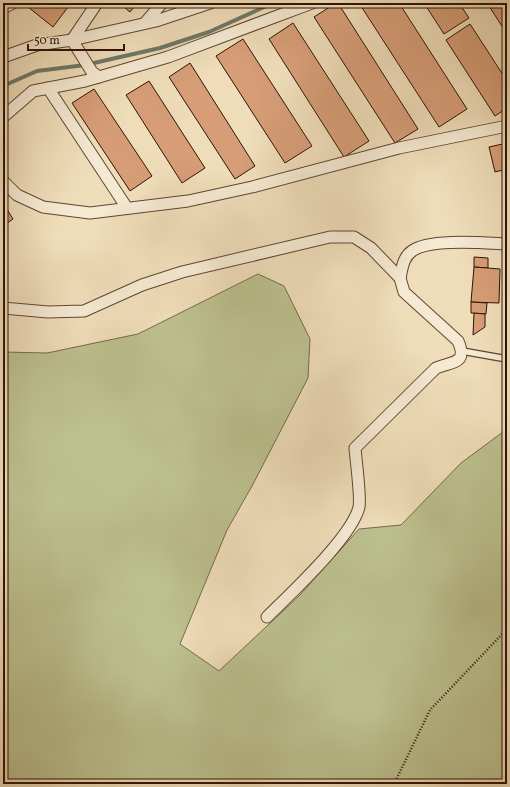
<svg xmlns="http://www.w3.org/2000/svg" width="510" height="787" font-family="Vollkorn,serif">
  <style>
    .green { fill: #bcc08e; stroke: #756a4a }
    .lines { fill: none; stroke-linecap: round; stroke-linejoin: round }
    .stream { stroke: #6f7869; stroke-width: 4 }
    .building { fill: #d69d77; stroke: #2e1306 }
    .lane-casing { stroke: #5e4633; stroke-width: 8 }
    .street-casing { stroke: #5e4633; stroke-width: 13 }
    .path { stroke: #2e1306; stroke-width: 2.5; stroke-dasharray: 1 2; stroke-linecap: butt }
    .lane { stroke: #f5e9d2; stroke-width: 5.5 }
    .street { stroke: #f5e9d2; stroke-width: 11 }
  </style>
  <rect width="100%" height="100%" fill="#efddb9"/>
  <filter id="stains"><feTurbulence type="fractalNoise" baseFrequency=".005" numOctaves="4"/><feColorMatrix values="0 0 0 0 .2 0 0 0 0 .09 0 0 0 0 .02 0 0 0 .5 -.17"/></filter>
  <radialGradient id="worn" r=".72"><stop offset=".6" stop-color="#630" stop-opacity="0"/><stop offset="1" stop-color="#630" stop-opacity=".3"/></radialGradient>
  <polygon class="green" points="258,274 284,286 310,339 308,378 252,486 227,530 180,644 219,671 299,596 359,529 401,525 461,463 507,429 507,784 3,784 3,352 47,353 138,334"/>
  <g class="lines">
    <polyline class="stream" points="3,86 37,71 85,65 160,48 209,32 273,3"/>
  </g>
  <g class="building">
    <polygon points="31,3 71,3 53,27 28,7"/>
    <polygon points="119,3 137,3 130,12"/>
    <polygon points="336,3 338,3 418,129 395,143 314,17"/>
    <polygon points="359,3 399,3 467,109 439,127"/>
    <polygon points="424,3 459,3 469,18 444,34"/>
    <polygon points="487,3 507,3 507,34"/>
    <polygon points="293,23 369,141 344,157 269,39"/>
    <polygon points="470,24 507,81 507,108 495,116 446,40"/>
    <polygon points="243,39 312,146 285,163 216,56"/>
    <polygon points="190,63 255,166 235,179 169,77"/>
    <polygon points="149,81 205,168 182,183 126,95"/>
    <polygon points="94,89 152,176 130,191 72,103"/>
    <polygon points="507,143 507,169 495,172 489,147"/>
    <polygon points="3,203 13,219 3,226"/>
    <polygon points="474,257 488,258 488,268 474,267"/>
    <polygon points="474,267 500,269 499,303 471,302"/>
    <polygon points="471,302 487,303 486,314 471,313"/>
    <polygon points="474,313 485,314 485,327 473,335"/>
  </g>
  <g class="lines">
    <g class="lane-casing">
      <polyline id="lane" points="462,351 507,359"/>
    </g>
    <g class="street-casing">
      <g id="street">
        <polyline points="3,8 13,3"/>
        <polyline points="145,23 162,3"/>
        <polyline points="72,40 156,21 210,3"/>
        <polyline points="72,40 97,3"/>
        <polyline points="3,57 37,45 72,40 92,72 99,77"/>
        <polyline points="48,88 127,208"/>
        <polyline points="3,117 33,91 85,81 168,57 312,3"/>
        <polyline points="3,181 17,195 43,207 90,213 188,201 252,187 399,148 507,126"/>
        <path d="M400,278C402,269 403,257 412,251C429,238 485,243 507,244"/>
        <path d="M3,308L48,312L84,311L142,285L182,272L330,237H354L371,248L400,278L404,292L458,341C468,364 453,361 436,368L355,448C356,461 361,497 359,507C352,537 290,594 267,617"/>
      </g>
    </g>
    <polyline class="path" points="394,784 430,710 507,629"/>
    <use href="#lane" class="lane"/>
    <use href="#street" class="street"/>
  </g>
  <rect width="510" height="787" fill="none" stroke="#efddb9" stroke-width="16"/>
  <rect x="4" y="4" width="502" height="779" fill="none" stroke="#2e1306" stroke-width="2"/>
  <rect x="8" y="8" width="494" height="771" fill="none" stroke="#2e1306"/>
  <path d="M28 44v6h96v-6" fill="none" stroke="#2e1306" stroke-width="2"/>
  <text x="34" y="44" font-size="12" fill="#2e1306" stroke="#f5e9d2" stroke-width="3" paint-order="stroke">50 m</text>
  <rect width="100%" height="100%" filter="url(#stains)"/>
  <rect width="100%" height="100%" fill="url(#worn)"/>
</svg>
